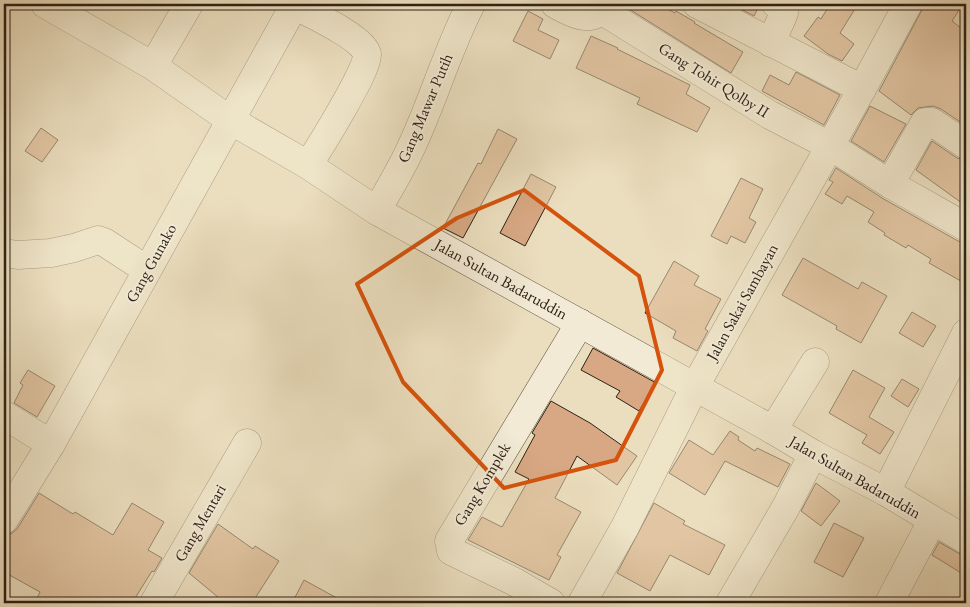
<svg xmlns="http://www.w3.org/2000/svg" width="970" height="607" font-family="'EB Garamond',serif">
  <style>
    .building { fill: #d7a883; stroke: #2e2116 }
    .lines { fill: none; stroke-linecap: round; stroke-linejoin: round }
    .minor-casing { stroke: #5d5040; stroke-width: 29 }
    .minor { stroke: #f2ead5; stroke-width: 28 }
    .marked { fill: none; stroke: #d5530d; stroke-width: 4; stroke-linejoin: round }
    .labels { text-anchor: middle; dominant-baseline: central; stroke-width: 4; stroke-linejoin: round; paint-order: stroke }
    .street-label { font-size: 16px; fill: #2e2116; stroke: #f2ead5 }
  </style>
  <rect width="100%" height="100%" fill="#ebdebe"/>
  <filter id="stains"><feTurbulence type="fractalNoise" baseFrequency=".004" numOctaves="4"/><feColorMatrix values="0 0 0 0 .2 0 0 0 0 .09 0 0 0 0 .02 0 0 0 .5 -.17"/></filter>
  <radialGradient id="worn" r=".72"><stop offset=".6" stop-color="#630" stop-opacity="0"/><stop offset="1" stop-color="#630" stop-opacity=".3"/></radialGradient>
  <g class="building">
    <polygon points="621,4 658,4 675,13 676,11 695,22 694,23 743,52 731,73"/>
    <polygon points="731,4 760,4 754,16"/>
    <polygon points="830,4 858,4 840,33 854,44 842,61 828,54 804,36 818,17 821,19"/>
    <polygon points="925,4 963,4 952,21 966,32 966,126 941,109 933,106 918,108 911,115 879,91"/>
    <polygon points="528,11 543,19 538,30 559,40 550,59 513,41"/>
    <polygon points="591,36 618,48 617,49 690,85 686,94 710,108 697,132 637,104 640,98 576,68"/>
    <polygon points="796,72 840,95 824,125 762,91 770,75 789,85"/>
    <polygon points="870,106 906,124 884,162 851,141"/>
    <polygon points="41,128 58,140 42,162 25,151"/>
    <polygon points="498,129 517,139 463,238 443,228 478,163 481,164"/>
    <polygon points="932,141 957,158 966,160 966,206 916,170"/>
    <polygon points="836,168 882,198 958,241 966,243 966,284 929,263 931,259 908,245 906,248 884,235 885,233 868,222 874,212 847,196 842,204 825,194 833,182 829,180"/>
    <polygon points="531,174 556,187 525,246 500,233"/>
    <polygon points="741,178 763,189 749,218 756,222 745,243 731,236 727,244 711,236"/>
    <polygon points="803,258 858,289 862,282 887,296 861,343 836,329 837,326 782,295"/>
    <polygon points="674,261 699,276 694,285 721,299 705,329 708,331 697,351 673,338 676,331 645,313"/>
    <polygon points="912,312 936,326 923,347 899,333"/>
    <polygon points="593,348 656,383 639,411 616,397 620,391 581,370"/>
    <polygon points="28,370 55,386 37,417 14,403 23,385 20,383"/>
    <polygon points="853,370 885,388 869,417 894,432 880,454 862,443 867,435 829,413"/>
    <polygon points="902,379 919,389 908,407 891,396"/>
    <polygon points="551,401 590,423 637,456 617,485 577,456 555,498 581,512 557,555 561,557 549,580 468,540 482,517 502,527 529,479 515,472 535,435 532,433"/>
    <polygon points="730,431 739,437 738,440 755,451 757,448 790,464 778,487 725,461 705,495 669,473 689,440 713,455"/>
    <polygon points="816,483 840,501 821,526 801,511"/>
    <polygon points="39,493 73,514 75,512 113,535 132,503 164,522 148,550 162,558 154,572 152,571 132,603 46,603 37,598 40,592 4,572 4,536 11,534 17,529"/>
    <polygon points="654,503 685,521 683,524 725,545 709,575 670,555 650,591 617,573"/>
    <polygon points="834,523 864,538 843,577 814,562"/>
    <polygon points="218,524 253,549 255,546 279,561 252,603 225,603 189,573"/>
    <polygon points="939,542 958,553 966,556 966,576 932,555"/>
    <polygon points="304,580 346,603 292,603"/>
  </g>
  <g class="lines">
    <g class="minor-casing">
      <g id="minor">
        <polyline points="45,4 153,66 230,120 308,165 377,211 773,430 813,454 886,492 966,540"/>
        <path d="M555,4C570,12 594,27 604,4"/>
        <polyline points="697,4 862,89"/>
        <path d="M294,5C309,13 364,38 367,54C370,67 318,150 308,165"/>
        <polyline points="601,10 770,115 830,146 890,184 966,227"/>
        <polyline points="771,43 784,13 782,7 776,4"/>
        <polyline points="153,66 189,4"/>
        <polyline points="890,184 925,122 932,122 966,145"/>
        <path d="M377,211C387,192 399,173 408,154C432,105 446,53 471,4"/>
        <polyline points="4,253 18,255 51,253 74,248 98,240 104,242 147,270"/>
        <polyline points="4,415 51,444"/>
        <polyline points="773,430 815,362"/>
        <polyline points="886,492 966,333"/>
        <polyline points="4,520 51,444 295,4"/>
        <polyline points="154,603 247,443"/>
        <polyline points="551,603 515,582 451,551 449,541 580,323"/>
        <polyline points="582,603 625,527 694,388 862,89 908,4"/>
        <polyline points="730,603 786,507 813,454"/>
        <polyline points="889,603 932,521"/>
      </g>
    </g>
    <use href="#minor" class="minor"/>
  </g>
  <path d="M0 0H970V607H0ZM524,190L639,276L662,370L616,460L504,488L403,382L357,284L457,218Z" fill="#ebdebe" fill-opacity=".55" fill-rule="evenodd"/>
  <path class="marked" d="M524,190L639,276L662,370L616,460L504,488L403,382L357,284L457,218Z"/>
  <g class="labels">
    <g class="street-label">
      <text transform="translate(714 80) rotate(32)">Gang Tohir Qolby II</text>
      <text transform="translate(425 108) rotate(-67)">Gang Mawar Putih</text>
      <text transform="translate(151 263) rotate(-61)">Gang Gunako</text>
      <text transform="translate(501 279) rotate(29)">Jalan Sultan Badaruddin</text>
      <text transform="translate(742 302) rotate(-61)">Jalan Sakai Sambayan</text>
      <text transform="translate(855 477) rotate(30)">Jalan Sultan Badaruddin</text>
      <text transform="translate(482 484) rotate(-59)">Gang Komplek</text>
      <text transform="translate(200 523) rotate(-60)">Gang Mentari</text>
    </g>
  </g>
  <rect width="970" height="607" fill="none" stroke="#ebdebe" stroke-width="20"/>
  <rect x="5" y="5" width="960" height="597" fill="none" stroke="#2e2116" stroke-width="2.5"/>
  <rect x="10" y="10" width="950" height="587" fill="none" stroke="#2e2116"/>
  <rect width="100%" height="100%" filter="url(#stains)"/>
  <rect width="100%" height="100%" fill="url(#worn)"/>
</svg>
